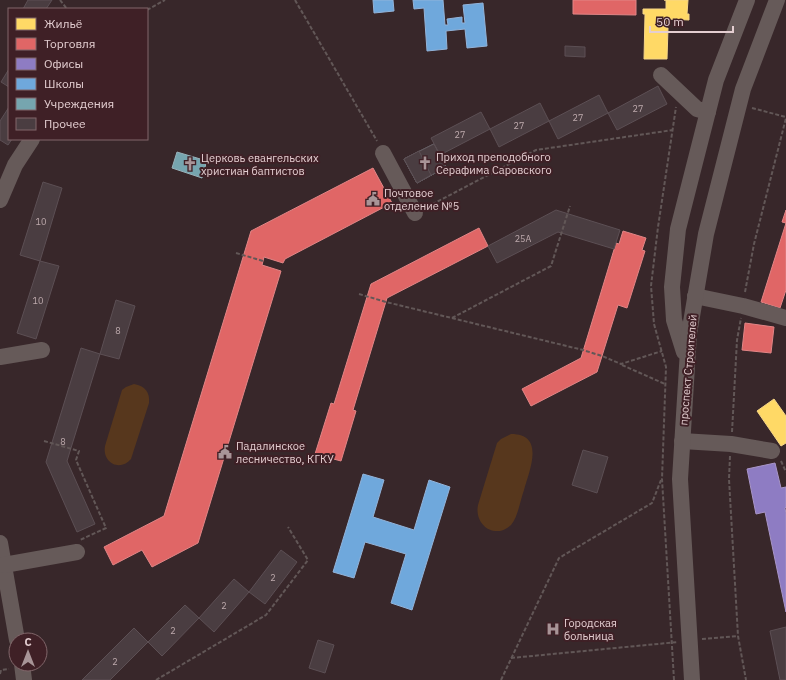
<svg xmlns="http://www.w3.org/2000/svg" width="786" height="680" font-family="'IBM Plex Sans',sans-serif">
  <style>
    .green { fill: #57371d }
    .homes { fill: #ffd966; stroke: #f7d686 }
    .shops { fill: #e06666; stroke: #e18586 }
    .offices { fill: #8e7cc3; stroke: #a895c7 }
    .schools { fill: #6fa8dc; stroke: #92b3d9 }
    .public { fill: #76a5af; stroke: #97b1b9 }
    .building { fill: #4a3d41; stroke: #5c4f54 }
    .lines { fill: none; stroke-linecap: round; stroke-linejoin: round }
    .path { stroke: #625757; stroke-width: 2; stroke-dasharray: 4 2; stroke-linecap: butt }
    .minor { stroke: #665a59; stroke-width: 16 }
    .labels { text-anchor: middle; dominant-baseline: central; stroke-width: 4; stroke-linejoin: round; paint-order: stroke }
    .number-label { font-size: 9px; fill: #beaaad }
    .poi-label { font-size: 11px; fill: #e4ced1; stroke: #3f2026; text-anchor: start }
    .street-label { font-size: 11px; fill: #e4ced1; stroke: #3f2026 }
  </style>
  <rect width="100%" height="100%" fill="#38272a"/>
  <g class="green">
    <path d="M134,384C145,386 150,392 149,403L131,459C120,472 102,463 105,446L122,390L126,387Z"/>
    <path d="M511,434C546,434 529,471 524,490C520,501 518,517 511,525C495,540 474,525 478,505L497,443L501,439Z"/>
  </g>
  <g class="homes">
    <polygon points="664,0 688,0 687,14 689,14 689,20 667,19 666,28 668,28 667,59 644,59 645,14 643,14 643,9 666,9 666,0"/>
    <polygon points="774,399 786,416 786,443 781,446 757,411"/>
  </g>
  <g class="shops">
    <polygon points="573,0 636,0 636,15 573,14"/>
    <polygon points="373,168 392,203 285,259 283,263 264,257 262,265 281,271 198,543 152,567 142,550 113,565 104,547 164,516 251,231"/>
    <polygon points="786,210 786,290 780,308 761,302 786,223 782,222"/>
    <polygon points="479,228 488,246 387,298 353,410 356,411 341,461 315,454 331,403 334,404 371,284"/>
    <polygon points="623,231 646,238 642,250 645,251 627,308 618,305 597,372 531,406 522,389 581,358 616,243 619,244"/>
    <polygon points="745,323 774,327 771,353 742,350"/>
  </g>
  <polygon class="offices" points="775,463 781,488 786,487 786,507 785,508 786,514 786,612 765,512 756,514 747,469"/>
  <g class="schools">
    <polygon points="373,0 393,0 394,11 374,13"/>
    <polygon points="413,0 443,0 445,25 448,25 447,19 462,17 462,23 465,23 463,5 483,3 487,46 467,48 465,29 446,31 447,49 427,51 424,8 414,9"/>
    <polygon points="363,474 384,480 373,517 414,530 429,480 450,487 412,610 391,603 406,554 365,542 354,578 333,572"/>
  </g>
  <g class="public">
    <polygon points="434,144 446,167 417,183 404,159"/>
    <polygon points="177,152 207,161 205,167 208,168 206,173 203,172 202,178 172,168"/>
  </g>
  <g class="building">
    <polygon points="28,0 52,0 46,9 23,9"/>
    <polygon points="565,46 585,47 585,57 565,56"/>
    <polygon points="9,69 9,87 1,82"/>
    <polygon points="658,86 667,104 617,130 608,113"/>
    <polygon points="599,95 608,113 558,139 549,121"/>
    <polygon points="540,103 549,121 499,147 490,129"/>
    <polygon points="9,107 9,139 12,139 8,145 0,140 0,121"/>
    <polygon points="481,112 490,129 440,155 431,138"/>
    <polygon points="434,144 446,167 417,183 404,159"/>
    <polygon points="419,151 431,175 417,183 404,159"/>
    <polygon points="43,182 62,188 40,261 20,255"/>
    <polygon points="556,210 620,230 614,249 558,232 497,263 488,246"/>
    <polygon points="40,261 59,266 36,339 17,333"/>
    <polygon points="116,300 135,306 119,359 100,354"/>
    <polygon points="81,348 100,354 67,461 95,524 77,532 46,462"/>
    <polygon points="583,450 608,457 597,493 572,485"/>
    <polygon points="281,550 297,562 265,604 249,592"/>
    <polygon points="234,579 249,592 214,632 199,618"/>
    <polygon points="185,605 199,618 162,656 148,642"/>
    <polygon points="786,627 786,680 780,680 770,631"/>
    <polygon points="134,628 148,642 110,680 82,680"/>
    <polygon points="318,640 334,645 325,673 309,668"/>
  </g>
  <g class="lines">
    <g class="path">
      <polyline points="60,0 67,9"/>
      <polyline points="295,0 377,141"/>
      <polyline points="147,10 165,0"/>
      <polyline points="752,108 786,117"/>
      <polyline points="427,207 536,150 673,130"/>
      <polyline points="236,253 263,261"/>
      <polyline points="745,292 754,244 786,118"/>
      <polyline points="359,294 386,302 583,350 602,356 621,364 662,351"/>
      <polyline points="452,318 551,266 570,206"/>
      <polyline points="622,365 665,384"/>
      <polyline points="732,432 737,340 741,318"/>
      <polyline points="44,441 79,451 76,460 106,528 80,540"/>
      <polyline points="730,456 729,479 738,636 746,680"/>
      <polyline points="781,461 786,472"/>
      <polyline points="702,639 738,636"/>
      <polyline points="511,658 678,642"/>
      <polyline points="0,674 1,670 9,669"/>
      <polyline points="156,680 266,615 308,560 288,527"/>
      <polyline points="501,680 559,558 652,503 661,480"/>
      <polyline points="674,680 662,479 666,367 654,324 651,286 658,227 676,107"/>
    </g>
    <g class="minor">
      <polyline points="661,75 697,109 708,112"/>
      <polyline points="383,153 415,213"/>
      <polyline points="0,200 15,165 32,139"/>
      <polyline points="695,296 743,306 786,318"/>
      <polyline points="684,352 674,320 672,287 678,229 716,80 747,0"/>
      <polyline points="0,357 42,350"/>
      <polyline points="682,441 731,444 772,451"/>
      <polyline points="0,543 17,640"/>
      <polyline points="4,565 77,552"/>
      <polyline points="22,664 24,680"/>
      <polyline points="692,680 680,479 689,334 706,234 743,89 777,0"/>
    </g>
  </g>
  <defs>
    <g id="church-bare" transform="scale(1.08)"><path d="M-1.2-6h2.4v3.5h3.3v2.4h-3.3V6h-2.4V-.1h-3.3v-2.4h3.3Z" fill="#a89497" stroke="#3f2026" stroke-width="2.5" paint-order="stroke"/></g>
    <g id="civic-bare" transform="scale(1.08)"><path d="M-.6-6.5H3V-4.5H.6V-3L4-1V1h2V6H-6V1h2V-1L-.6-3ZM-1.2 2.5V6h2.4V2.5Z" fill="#a89497" stroke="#3f2026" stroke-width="2.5" paint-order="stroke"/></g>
    <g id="hospital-bare" transform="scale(1.08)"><path d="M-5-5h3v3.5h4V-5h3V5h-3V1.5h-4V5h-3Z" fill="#a89497" stroke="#3f2026" stroke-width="2.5" paint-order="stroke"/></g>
  </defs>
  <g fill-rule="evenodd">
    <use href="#church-bare" x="425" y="163"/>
    <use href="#church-bare" x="190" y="164"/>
    <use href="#civic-bare" x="373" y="199"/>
    <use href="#civic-bare" x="225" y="452"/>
    <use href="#hospital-bare" x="553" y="629"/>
  </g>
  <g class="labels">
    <g class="number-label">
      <text x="638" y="108">27</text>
      <text x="578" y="117">27</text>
      <text x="519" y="125">27</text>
      <text x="460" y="134">27</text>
      <text x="41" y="221">10</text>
      <text x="523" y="238">25А</text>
      <text x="38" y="300">10</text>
      <text x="118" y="330">8</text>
      <text x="63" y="441">8</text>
      <text x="273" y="577">2</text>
      <text x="224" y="605">2</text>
      <text x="173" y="630">2</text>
      <text x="115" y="661">2</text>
    </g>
    <g class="poi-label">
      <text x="436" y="157">Приход преподобного<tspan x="436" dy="13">Серафима Саровского</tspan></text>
      <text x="201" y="158">Церковь евангельских<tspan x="201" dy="13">христиан баптистов</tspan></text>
      <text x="384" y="193">Почтовое<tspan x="384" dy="13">отделение №5</tspan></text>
      <text x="236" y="446">Падалинское<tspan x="236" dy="13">лесничество, КГКУ</tspan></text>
      <text x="564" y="623">Городская<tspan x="564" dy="13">больница</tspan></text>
    </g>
    <g class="street-label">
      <text transform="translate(688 370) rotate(-85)">проспект Строителей</text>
    </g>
  </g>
  <rect x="8" y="8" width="140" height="132" fill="#3f2026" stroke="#81666a"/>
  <rect x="16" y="18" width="20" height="12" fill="#ffd966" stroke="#81666a"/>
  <text x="44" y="28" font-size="12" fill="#e4ced1">Жильё</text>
  <rect x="16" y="38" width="20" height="12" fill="#e06666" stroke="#81666a"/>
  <text x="44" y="48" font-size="12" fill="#e4ced1">Торговля</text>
  <rect x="16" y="58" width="20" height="12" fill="#8e7cc3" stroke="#81666a"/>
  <text x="44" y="68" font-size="12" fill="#e4ced1">Офисы</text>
  <rect x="16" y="78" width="20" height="12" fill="#6fa8dc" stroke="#81666a"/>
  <text x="44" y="88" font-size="12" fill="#e4ced1">Школы</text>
  <rect x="16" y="98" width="20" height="12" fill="#76a5af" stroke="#81666a"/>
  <text x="44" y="108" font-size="12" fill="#e4ced1">Учреждения</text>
  <rect x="16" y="118" width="20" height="12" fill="#4a3d41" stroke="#81666a"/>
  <text x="44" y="128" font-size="12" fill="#e4ced1">Прочее</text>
  <g transform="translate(28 652)"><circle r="19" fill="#3f2026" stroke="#81666a"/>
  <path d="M0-3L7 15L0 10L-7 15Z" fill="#a89497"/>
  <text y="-6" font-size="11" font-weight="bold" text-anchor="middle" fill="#e4ced1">С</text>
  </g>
  <path d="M650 26v6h83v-6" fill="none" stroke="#e4ced1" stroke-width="2"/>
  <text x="656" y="26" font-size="12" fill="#e4ced1" stroke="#3f2026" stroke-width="3" paint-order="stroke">50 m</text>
</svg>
